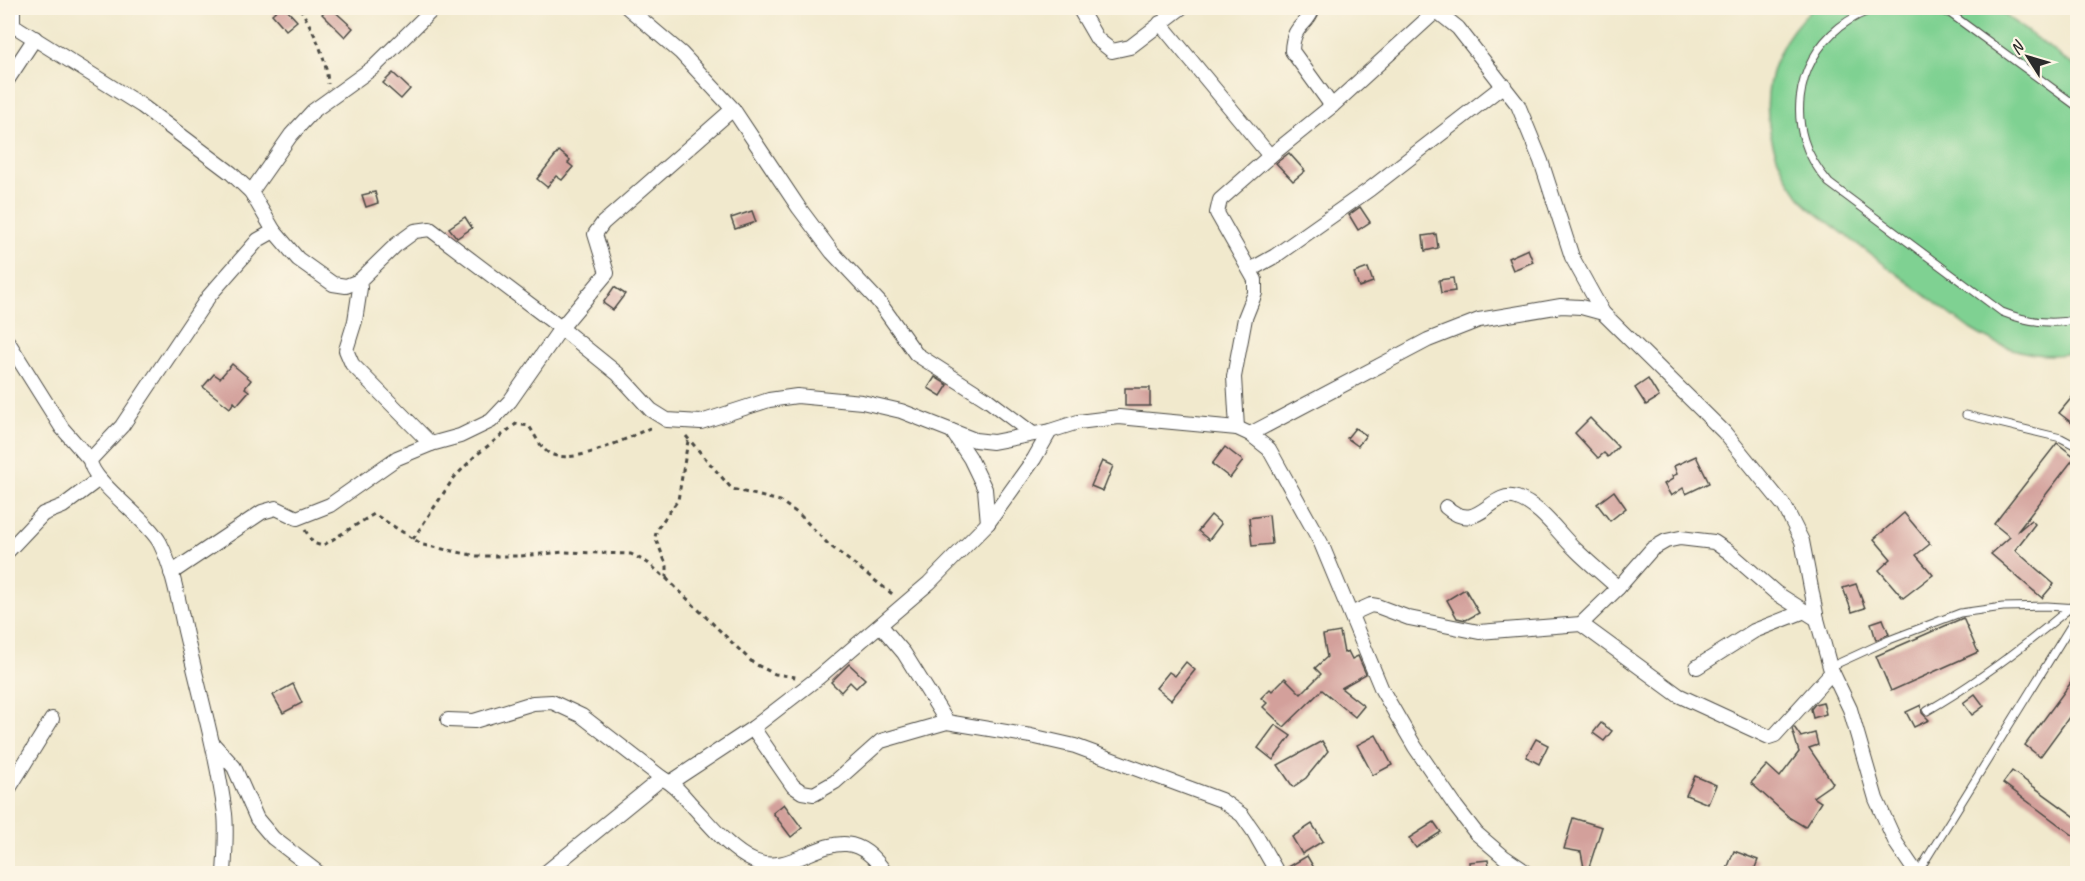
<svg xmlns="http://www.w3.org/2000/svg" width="2085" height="881" font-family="Caveat,sans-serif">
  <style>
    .green { fill: #7fd192; stroke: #557e5e; stroke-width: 1.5 }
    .building { fill: #d3a09b }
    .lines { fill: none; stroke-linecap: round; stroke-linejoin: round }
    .service-casing { stroke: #494843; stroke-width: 9 }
    .minor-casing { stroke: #494843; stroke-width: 16 }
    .path { stroke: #494843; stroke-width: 3; stroke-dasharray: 4.5 4.5; stroke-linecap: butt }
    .service { stroke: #fff; stroke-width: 7 }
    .minor { stroke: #fff; stroke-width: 14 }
  </style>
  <rect width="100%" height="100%" fill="#fcf5e5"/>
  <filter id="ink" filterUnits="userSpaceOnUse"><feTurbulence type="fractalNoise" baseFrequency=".0167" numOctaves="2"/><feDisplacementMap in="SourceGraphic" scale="12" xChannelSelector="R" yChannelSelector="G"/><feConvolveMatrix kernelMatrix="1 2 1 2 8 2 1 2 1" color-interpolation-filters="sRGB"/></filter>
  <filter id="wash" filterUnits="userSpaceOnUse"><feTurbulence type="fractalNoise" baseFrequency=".008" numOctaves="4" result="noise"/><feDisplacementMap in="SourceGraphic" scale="24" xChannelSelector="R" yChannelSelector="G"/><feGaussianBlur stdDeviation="1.35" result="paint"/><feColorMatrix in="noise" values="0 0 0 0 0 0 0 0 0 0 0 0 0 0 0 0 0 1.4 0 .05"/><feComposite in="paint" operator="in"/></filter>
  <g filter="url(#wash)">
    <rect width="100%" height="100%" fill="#f1e9cd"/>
    <path class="green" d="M1813,8H1995L2077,68V352C2039,361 2002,349 1970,329L1808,207C1755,145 1751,65 1813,8Z"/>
    <g id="blocks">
      <g class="building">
        <polygon points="279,8 285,8 297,21 286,30 272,14"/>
        <polygon points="328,8 331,8 353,28 345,37 322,14"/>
        <polygon points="393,73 410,89 401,99 383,83"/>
        <polygon points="559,151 570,160 568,163 573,167 562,180 556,176 547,187 537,179"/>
        <polygon points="1289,153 1305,171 1293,181 1276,163"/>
        <polygon points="375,192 378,203 366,207 362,195"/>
        <polygon points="1360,207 1370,222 1358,230 1349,215"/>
        <polygon points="752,211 756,222 735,229 731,218"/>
        <polygon points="465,217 472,228 457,238 449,228"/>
        <polygon points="1436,234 1438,248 1425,251 1423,236"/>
        <polygon points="1528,249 1533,262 1513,270 1508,258"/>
        <polygon points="1368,268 1373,282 1359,287 1354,273"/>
        <polygon points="1453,278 1455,291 1441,293 1439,280"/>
        <polygon points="614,287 625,294 613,310 603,303"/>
        <polygon points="232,364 251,380 245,388 249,391 237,405 234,402 230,408 203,387 214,374 220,378"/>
        <polygon points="935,377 948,385 941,396 928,388"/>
        <polygon points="1648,379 1659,397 1646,405 1635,388"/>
        <rect x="1125" y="388" width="25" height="18"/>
        <polygon points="2078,390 2078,416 2072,423 2059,413"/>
        <polygon points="1590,418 1618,447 1608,457 1604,453 1598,458 1575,433"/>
        <polygon points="1355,428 1366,435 1358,446 1347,438"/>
        <polygon points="2057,443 2075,457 2017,532 2031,520 2035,524 2015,550 2054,584 2042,598 1991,554 2010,537 1994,524"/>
        <polygon points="1225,447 1243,461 1230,478 1212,464"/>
        <polygon points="1696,456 1709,483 1686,494 1683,488 1671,496 1664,484 1673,479 1672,476 1677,474 1674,466"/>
        <polygon points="1102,461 1113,466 1103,491 1091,486"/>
        <polygon points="1614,491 1626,508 1610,521 1597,504"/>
        <polygon points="1904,513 1930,544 1916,555 1933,575 1903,598 1879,570 1891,559 1874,539"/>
        <polygon points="1211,515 1221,524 1209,540 1198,531"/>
        <polygon points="1269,515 1272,544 1252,546 1249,518"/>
        <polygon points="1856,584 1865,608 1852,612 1843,588"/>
        <polygon points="1465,589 1479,613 1466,620 1457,618 1447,600"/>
        <polygon points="1963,618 1978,652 1891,691 1876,656"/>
        <polygon points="1883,619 1889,634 1876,640 1871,623"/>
        <polygon points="1340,632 1344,653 1348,651 1352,659 1358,656 1366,674 1341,688 1364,706 1355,717 1322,690 1284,727 1263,707 1267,703 1261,698 1270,689 1272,691 1285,678 1301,694 1321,674 1315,668 1327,657 1323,635"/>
        <polygon points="1186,662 1195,670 1171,700 1156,688 1169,672 1175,676"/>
        <polygon points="849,664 865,679 856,688 850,682 841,692 831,682"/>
        <polygon points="2078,673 2078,705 2040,757 2025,745"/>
        <polygon points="293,684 302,703 283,713 273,695"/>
        <polygon points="1975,694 1984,706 1972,715 1963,703"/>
        <polygon points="1823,702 1826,714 1813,718 1811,709 1815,704"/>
        <polygon points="1921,705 1922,713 1929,720 1914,727 1906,712"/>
        <polygon points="1601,723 1612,731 1604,741 1593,733"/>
        <polygon points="1275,725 1291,736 1273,760 1258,748"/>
        <polygon points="1794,727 1801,737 1815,733 1818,745 1809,748 1833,783 1813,797 1821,802 1805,827 1790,818 1751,783 1767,765 1780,777 1799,752 1792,729"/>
        <polygon points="1376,735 1392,765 1373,775 1357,745"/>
        <polygon points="1536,739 1548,745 1539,764 1526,757"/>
        <polygon points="1322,741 1328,751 1306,778 1293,787 1278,765"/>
        <polygon points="2012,771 2078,819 2078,839 2003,783"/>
        <polygon points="1695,776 1716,785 1708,804 1686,795"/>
        <polygon points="784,804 802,828 791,837 773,813"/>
        <polygon points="1573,818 1602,827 1587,873 1585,873 1581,852 1564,849"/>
        <polygon points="1434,822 1441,832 1416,848 1409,838"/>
        <polygon points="1312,824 1323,841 1302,854 1292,837"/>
        <polygon points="1734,851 1758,860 1753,873 1739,873 1727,869"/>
        <polygon points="1307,856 1317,873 1287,873 1285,869"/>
        <polygon points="1488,860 1490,873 1470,873 1469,862"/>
      </g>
    </g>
  </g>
  <g filter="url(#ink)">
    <use href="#blocks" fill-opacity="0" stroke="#494843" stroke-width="1.5"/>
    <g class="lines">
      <g class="service-casing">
        <g id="service">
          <path d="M1878,8C1820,23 1787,84 1804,140C1809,157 1818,170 1829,183L2002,312C2027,322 2051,326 2078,319"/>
          <polyline points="1932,8 1951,14 2078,107"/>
          <polyline points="1966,415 2061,438 2078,447"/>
          <polyline points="1830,667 1889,640 1960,613 2003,607 2047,606 2078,608"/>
          <path d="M1927,711C1979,681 2025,646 2071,607"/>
          <polyline points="1917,874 2078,614"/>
        </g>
      </g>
      <g class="minor-casing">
        <g id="minor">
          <polyline points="13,8 13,24"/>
          <polyline points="628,8 681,53 733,109 799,208 832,252 879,302 916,354 988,400 1033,434"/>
          <polyline points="1079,8 1097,39 1112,51 1130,47 1181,8"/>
          <path d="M1313,8C1307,27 1293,23 1292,51L1332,106"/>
          <polyline points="1433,8 1458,28 1518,105 1541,161 1572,257 1603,313 1724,432 1785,507 1802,541 1817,619 1830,667 1850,709 1876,799 1896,843 1917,874"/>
          <polyline points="8,22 142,106 231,173 251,192 274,231 298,259 333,284 346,286 359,281 396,245 415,231 430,229 561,328 618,374 651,410 667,420 701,422 769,400 797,396 862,402 901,411 975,440 993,442 1050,431 1078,422 1119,417 1237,428 1250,434 1269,449 1321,543 1382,690 1415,747 1456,807 1476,833 1504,857 1529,874"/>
          <polyline points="1160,23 1270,156"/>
          <polyline points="8,79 35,38"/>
          <polyline points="251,192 291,135 313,111 374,67 434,8"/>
          <polyline points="1250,270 1275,256 1370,189 1504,85"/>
          <polyline points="359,281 360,288 355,321 346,350 352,364 431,444"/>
          <polyline points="8,342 62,428 90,460"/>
          <polyline points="1237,428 1234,377 1245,318 1255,293 1255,280 1217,213 1220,200 1270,156 1332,106 1436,11"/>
          <polyline points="952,431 970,458 985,489 988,523"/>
          <polyline points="1250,434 1428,340 1479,320 1561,306 1581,307 1603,313"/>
          <path d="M1446,507C1479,536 1490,489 1517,498C1541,506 1558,533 1576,550C1589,563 1604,575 1618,588"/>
          <polyline points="8,551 43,514 63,506 99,479"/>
          <polyline points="171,573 262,512 276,508 297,518 330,505 397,458 431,444 460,436 491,421 510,401 561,328 607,273 595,234 603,223 733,109"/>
          <polyline points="1351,614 1371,605 1377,606 1409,618 1479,632 1581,624 1618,588 1652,549 1666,541 1680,538 1714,542 1729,552 1776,593 1817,619"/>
          <polyline points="1581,624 1678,695 1769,737 1775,735 1832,672"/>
          <polyline points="881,626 904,653 947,722"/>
          <polyline points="1697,667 1754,631 1805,611"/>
          <polyline points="448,720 474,721 533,703 552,702 582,716 662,778"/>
          <polyline points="753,728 793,786 802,792 814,794 835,782 881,741 947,722 1031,736 1075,746 1221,800 1242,815 1254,832 1278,874"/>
          <polyline points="213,744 234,767 257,819 273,838 320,874"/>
          <polyline points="671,782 753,728 819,677 929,583 988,523 1034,459 1050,431"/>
          <polyline points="8,790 52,719"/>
          <path d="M224,874C225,854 227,833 225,814C217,754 200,694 186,635C179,605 174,571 160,543C147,518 91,482 90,460L122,426L209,296L258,240L274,231"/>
          <path d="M544,874L662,778C674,784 681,793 689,802C708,822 729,850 754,861C801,881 841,804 886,874"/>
        </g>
      </g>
      <g class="path">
        <path d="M300,8C314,32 326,55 328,84"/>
        <polyline points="686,436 732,489 780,501 800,515 828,544 895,596"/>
        <polyline points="305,530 313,543 322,546 374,514 423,545 477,556 520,556 564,552 631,554 648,563 667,579 753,663 775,674 796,677"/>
        <path d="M413,539L453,479L475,456L516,424L529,426C534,433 538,443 545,450C566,471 629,437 652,427"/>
        <polyline points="667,579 667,566 655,537 657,529 678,500 688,441"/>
      </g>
      <use href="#service" class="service"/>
      <use href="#minor" class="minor"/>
    </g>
  </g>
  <rect width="2085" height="881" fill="none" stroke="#fcf5e5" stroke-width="30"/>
  <g transform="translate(2028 57) rotate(307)" stroke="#fcf5e5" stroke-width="4.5" paint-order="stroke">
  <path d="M0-4.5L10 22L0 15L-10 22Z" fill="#2b2b2b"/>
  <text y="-9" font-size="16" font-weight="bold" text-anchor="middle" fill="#2b2b2b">N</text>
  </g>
</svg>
